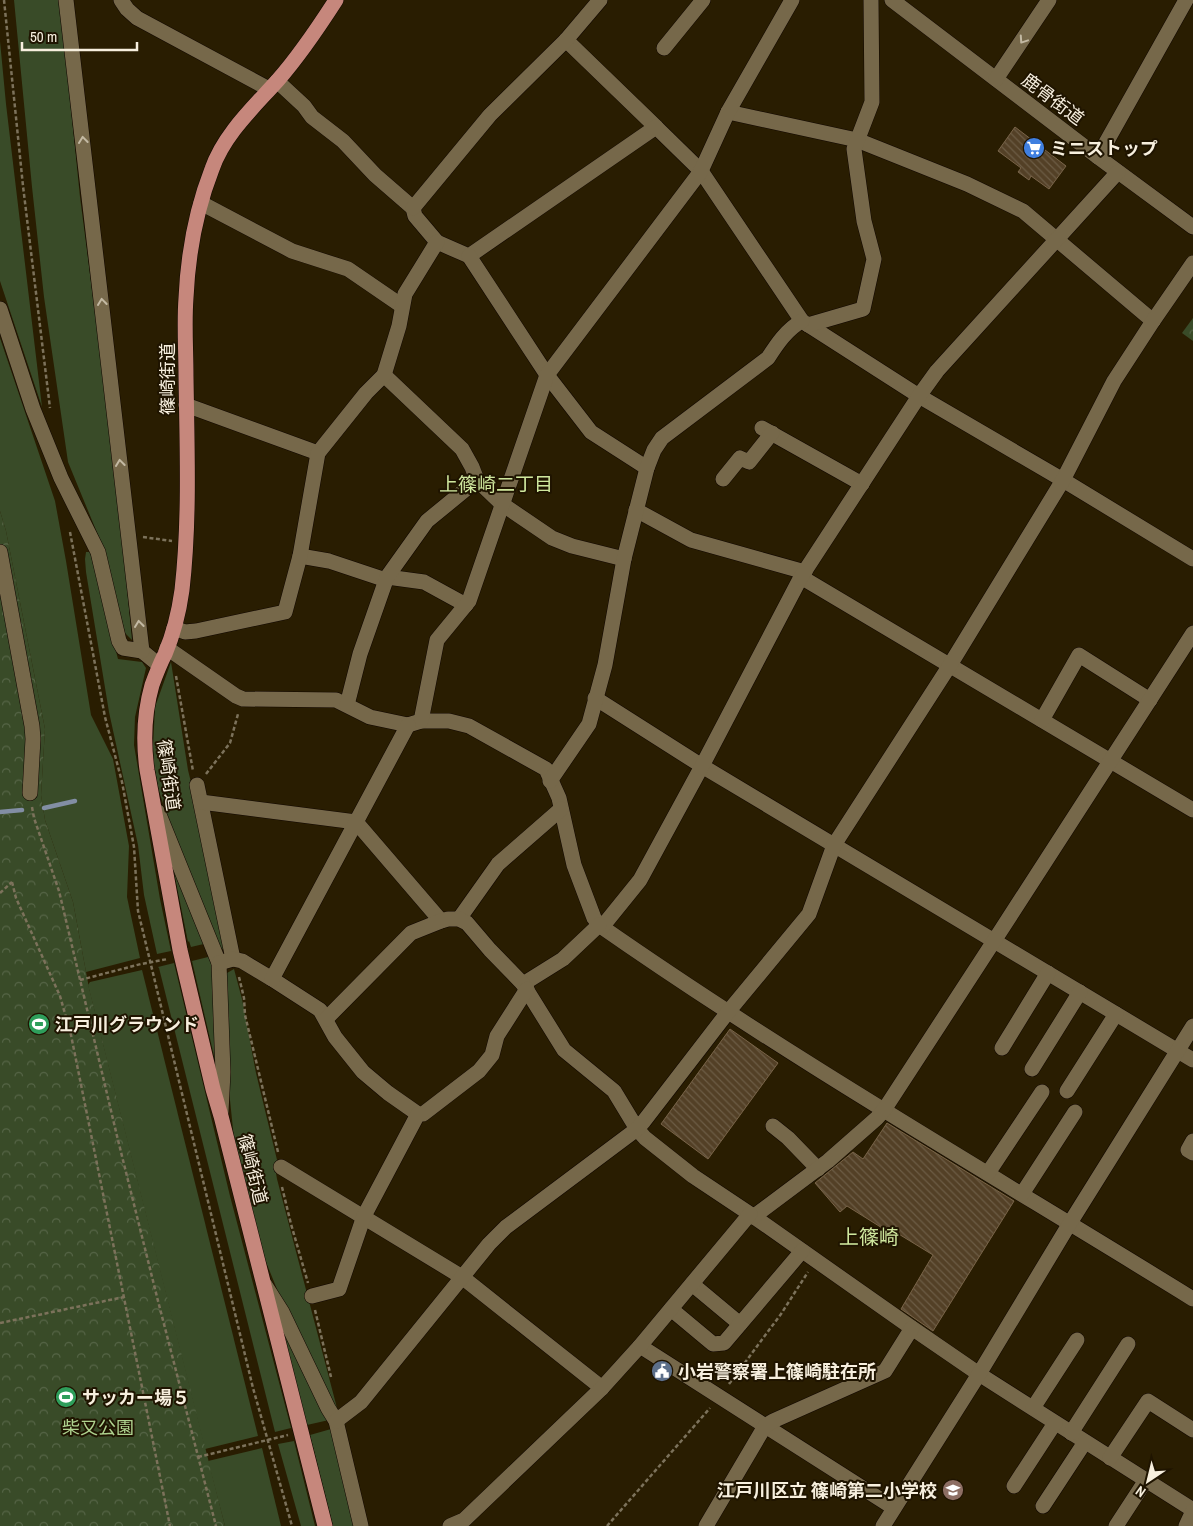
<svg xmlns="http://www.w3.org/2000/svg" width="1193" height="1526" font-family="'Archivo Narrow','Noto Sans JP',sans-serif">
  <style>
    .green { fill: #394b28 }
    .park { fill: url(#park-crowns) }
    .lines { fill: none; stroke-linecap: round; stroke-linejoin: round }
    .stream { stroke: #828ea4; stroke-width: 4.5 }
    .building { fill: url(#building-back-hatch); stroke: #796449 }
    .minor-casing { stroke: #110700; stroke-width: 16 }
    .major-casing { stroke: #110700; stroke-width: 16 }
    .path { stroke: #7c725b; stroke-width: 2.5; stroke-dasharray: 4 2.5; stroke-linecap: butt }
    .minor { stroke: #76684a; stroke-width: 15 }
    .major { stroke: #c6877c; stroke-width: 15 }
    .oneway { stroke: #c3b9a3 }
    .labels { text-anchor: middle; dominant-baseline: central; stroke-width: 4; stroke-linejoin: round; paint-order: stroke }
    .street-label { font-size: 18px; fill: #f7efde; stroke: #1f1400 }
    .poi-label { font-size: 18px; font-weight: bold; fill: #f7efde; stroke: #1f1400; text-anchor: start }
    .park-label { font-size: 18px; fill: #afd38f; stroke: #1f1400 }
    .neighbourhood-label { font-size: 19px; fill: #cfe79d; stroke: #1f1400 }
    .quarter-label { font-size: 20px; fill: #cfe79d; stroke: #1f1400 }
  </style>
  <defs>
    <pattern id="park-crowns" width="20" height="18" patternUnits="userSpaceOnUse" patternTransform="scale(1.25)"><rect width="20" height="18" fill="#394b28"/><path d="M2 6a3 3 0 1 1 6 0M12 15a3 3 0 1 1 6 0" fill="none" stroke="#566547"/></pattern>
    <pattern id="building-back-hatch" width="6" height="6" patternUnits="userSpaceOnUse" patternTransform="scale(1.25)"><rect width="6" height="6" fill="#534026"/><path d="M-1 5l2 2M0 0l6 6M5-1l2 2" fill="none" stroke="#6c5c45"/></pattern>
  </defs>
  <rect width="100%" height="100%" fill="#291d01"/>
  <g class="green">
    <polygon points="14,0 60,0 80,197 117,483 132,640 125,633 105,552 68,462 44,297 32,187"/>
    <polygon points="0,41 6,104 42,407 0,281"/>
    <polygon points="0,338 55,501 66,561 91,715 113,759 129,846 127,897 140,958 86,972 73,902 45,820 41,795 45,729 6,531 0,511"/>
    <polygon points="86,552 90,552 118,659 142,662 146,668 135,717 134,745 160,899 171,951 157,954 144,895 138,845 109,712 86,572 85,559"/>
    <polygon points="171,662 188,770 204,836 224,950 220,947 178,850 159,791 154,765 153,746 155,707"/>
    <polygon points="170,852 208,943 191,947 189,941 188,942"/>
    <polygon points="212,956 218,1073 192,961"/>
    <polygon points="174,963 230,1196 291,1428 275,1432 159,968 158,967"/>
    <polygon points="234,969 242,999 256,1073 278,1164 276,1173 277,1179 337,1408 334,1408 287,1314 264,1257 234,1139 227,1071 225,979 227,973"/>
    <polygon points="142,970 258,1436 205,1449 88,985 90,982"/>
    <polygon points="279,1317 329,1420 307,1425"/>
    <polygon points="331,1429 354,1526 333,1526 310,1435"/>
    <polygon points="294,1441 315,1526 301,1526 278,1444"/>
    <polygon points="262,1448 281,1526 225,1526 208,1461"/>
  </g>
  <g class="park">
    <polygon points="1193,318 1193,341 1182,333"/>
    <polygon points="0,511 6,531 45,729 41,795 45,820 73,902 89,988 225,1526 0,1526"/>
  </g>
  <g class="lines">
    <g class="stream">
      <polyline points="44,808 75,801"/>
      <polyline points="0,812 22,810"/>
    </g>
  </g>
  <g class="building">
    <polygon points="1015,127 1066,166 1049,189 1031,176 1029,180 1018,172 1021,168 998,151"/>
    <polygon points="730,1029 778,1063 708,1159 661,1124"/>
    <polygon points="887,1123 1014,1201 933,1331 901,1309 933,1255 897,1233 895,1236 847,1206 840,1212 815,1183 853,1152 863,1159"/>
  </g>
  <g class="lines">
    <g class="minor-casing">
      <g id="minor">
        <polyline points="66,0 142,651 159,665"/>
        <polyline points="121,0 127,9 137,18 269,89"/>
        <polyline points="892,0 1098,157 1193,227"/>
        <polyline points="566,40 656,127"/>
        <polyline points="664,48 703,0"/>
        <polyline points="996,79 1049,0"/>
        <polyline points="277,81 304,106 312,117 343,141 375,175 413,208 415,216 437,242 469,256 656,127 701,171 802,321 919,396 1063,480 1193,559"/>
        <polyline points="728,112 857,140 967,184 1023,211 1153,321"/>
        <polyline points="1098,157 1186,0"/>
        <polyline points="201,203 292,251 348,269 402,306"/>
        <polyline points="413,208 490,115 566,40 600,0"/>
        <polyline points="469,256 547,375 591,432 647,468"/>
        <polyline points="0,309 33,409 61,478 98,552 119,641 123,648 142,651"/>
        <polyline points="808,325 863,309 874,259 864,221 854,149 872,102 871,0"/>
        <polyline points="384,375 462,449 472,467 477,480 502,504 552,538 572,546 624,559"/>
        <polyline points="186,405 318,453"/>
        <polyline points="762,428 862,484"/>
        <polyline points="723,479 740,458 749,462 772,433"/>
        <polyline points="636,510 691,540 805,572"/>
        <polyline points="0,552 32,726 33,739 30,793"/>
        <polyline points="300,556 329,561 386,580"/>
        <polyline points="387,577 424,582 466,605"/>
        <polyline points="801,577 1193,810"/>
        <polyline points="174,628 185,632 196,631 285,612 300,556 318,453 366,393 384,375 399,326 405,294 437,242"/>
        <path d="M167,648L236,696L243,699L336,700L370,717L408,725L421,721H449L469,726L546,769L559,798L574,865L594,918L599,925C791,1059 994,1176 1193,1299"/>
        <polyline points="595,698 702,766 1193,1060"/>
        <polyline points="347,705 360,654 387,577 427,521 477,480"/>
        <polyline points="1042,720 1079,655 1150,700"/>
        <polyline points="421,721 437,640 469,601 547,375 701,171 728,112 792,0"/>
        <path d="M550,781L589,724L605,665L624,559L647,468L654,450L662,438L768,358C777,344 787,329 802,321"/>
        <polyline points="197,785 233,959"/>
        <polyline points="201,802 356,822 441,921"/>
        <polyline points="158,812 219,963 223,1072 221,1112"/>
        <polyline points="459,919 498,864 561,809"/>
        <polyline points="602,927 640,880 702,766 801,577 919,396 937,371 1118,172"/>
        <polyline points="219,963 233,959 242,961 272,979 320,1010 335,1037 363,1072 388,1093 418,1114"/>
        <polyline points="272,979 408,725"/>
        <polyline points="523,984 563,959 599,925"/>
        <polyline points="326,1019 411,933 441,921 448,919 459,919 467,923 490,950 523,984 564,1050 614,1091 637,1129 645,1138 693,1176 750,1214 912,1328 979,1374 1193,1510"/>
        <polyline points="1002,1048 1048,973"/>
        <polyline points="1032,1069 1080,992"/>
        <polyline points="1067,1091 1116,1014"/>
        <polyline points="773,1126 788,1138 818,1169"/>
        <polyline points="1193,1141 1188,1150 1193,1153"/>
        <polyline points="281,1167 462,1277 602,1388"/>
        <polyline points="988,1173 1042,1092"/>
        <polyline points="1022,1194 1075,1112"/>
        <polyline points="753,1217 828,1161 877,1118 884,1110 994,941 1193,633"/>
        <polyline points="692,1284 740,1324"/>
        <polyline points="265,1285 282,1312 328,1408 336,1421 361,1526"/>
        <polyline points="312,1296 339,1289 364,1216 418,1114 423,1114 479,1071 492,1055 497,1036 527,989"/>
        <polyline points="671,1309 713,1344 724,1343 802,1251"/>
        <polyline points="640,1346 894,1508"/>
        <polyline points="1033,1408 1077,1340"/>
        <polyline points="336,1421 361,1402 489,1244 506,1227 637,1129 644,1121 728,1012 809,914 834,845 950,665 1063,480 1114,381 1153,321 1193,263"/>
        <polyline points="1071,1433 1128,1344"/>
        <polyline points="1110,1458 1148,1401 1193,1430"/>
        <polyline points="1014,1486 1055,1423"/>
        <polyline points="1043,1506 1085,1442"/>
        <polyline points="450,1526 464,1520 602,1388 640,1346 750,1214"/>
        <polyline points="706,1526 765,1426 773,1421 885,1371 912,1328"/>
        <polyline points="883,1526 979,1374 1070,1223 1193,1026"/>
        <polyline points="1116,1526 1146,1480"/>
        <polyline points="1186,1526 1193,1511"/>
      </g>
    </g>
    <g class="major-casing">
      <path id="major" d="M325,1526L221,1116L213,1089L180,950L147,770C143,741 144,713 152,685C156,674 160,664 165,654C173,635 179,612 182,590C190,519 187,448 186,376C186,350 184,324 186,298C188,254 196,210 212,169C224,134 254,107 278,80C300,55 318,28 336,0"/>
    </g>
    <g class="path">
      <polyline points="4,0 23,186 50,408"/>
      <polyline points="70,532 105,717 122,782 134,847 138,911 253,1388 292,1526"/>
      <polyline points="143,537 172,541"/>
      <polyline points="176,676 193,771"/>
      <polyline points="206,774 230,743 238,714"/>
      <polyline points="32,807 34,818 59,891 117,1136 157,1297 216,1526"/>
      <polyline points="12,882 16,898 60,996 71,1035 170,1526"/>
      <polyline points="0,893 12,882"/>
      <polyline points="239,977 244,998 245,1015 278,1152"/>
      <polyline points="80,980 141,964 168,959"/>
      <polyline points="282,1187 291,1224 308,1283"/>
      <polyline points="315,1310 331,1377"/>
      <polyline points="0,1323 124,1297"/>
      <polyline points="729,1384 781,1314 808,1272"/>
      <polyline points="198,1457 288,1435"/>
      <polyline points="607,1526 710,1408"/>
    </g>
    <use href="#minor" class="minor"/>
    <use href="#major" class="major"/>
  </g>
  <defs><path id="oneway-chevron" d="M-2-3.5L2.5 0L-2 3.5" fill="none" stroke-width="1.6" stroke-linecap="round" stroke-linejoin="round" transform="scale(1.25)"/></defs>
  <g class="oneway">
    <use href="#oneway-chevron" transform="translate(1023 40) rotate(124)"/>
    <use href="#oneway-chevron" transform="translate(83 140) rotate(-97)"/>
    <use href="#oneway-chevron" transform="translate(102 302) rotate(-97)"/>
    <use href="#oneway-chevron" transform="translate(120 463) rotate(-97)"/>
    <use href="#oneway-chevron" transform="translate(139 624) rotate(-97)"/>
  </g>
  <defs>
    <g id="supermarket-disc" transform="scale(1.125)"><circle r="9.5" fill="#3f7fe0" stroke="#1f1400"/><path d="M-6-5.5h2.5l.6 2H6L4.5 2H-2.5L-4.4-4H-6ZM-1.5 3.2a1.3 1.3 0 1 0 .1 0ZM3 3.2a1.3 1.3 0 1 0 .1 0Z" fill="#fff"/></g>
    <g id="stadium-disc" transform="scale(1.125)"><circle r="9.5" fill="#2e9e5b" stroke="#1f1400"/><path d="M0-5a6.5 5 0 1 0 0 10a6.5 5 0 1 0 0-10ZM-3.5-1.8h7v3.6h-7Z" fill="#fff"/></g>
    <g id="civic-disc" transform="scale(1.125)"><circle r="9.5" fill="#5c6f8a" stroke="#1f1400"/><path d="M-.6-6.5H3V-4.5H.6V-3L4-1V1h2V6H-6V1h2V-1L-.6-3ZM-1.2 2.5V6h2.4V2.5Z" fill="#fff"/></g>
    <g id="school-disc" transform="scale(1.125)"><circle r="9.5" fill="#8d6e63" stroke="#1f1400"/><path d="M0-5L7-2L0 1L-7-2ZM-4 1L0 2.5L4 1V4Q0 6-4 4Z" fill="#fff"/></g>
  </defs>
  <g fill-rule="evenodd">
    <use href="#supermarket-disc" x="1034" y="148"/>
    <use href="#stadium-disc" x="39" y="1024"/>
    <use href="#civic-disc" x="662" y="1371"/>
    <use href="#stadium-disc" x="66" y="1397"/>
    <use href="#school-disc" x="953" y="1490"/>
  </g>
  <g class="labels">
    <g class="street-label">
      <text transform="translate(1053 99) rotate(37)">鹿骨街道</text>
      <text transform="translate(167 379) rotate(-90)">篠崎街道</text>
      <text transform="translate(169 775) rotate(82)">篠崎街道</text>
      <text transform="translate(253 1169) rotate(76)">篠崎街道</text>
    </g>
    <g class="poi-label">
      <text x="1050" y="148">ミニストップ</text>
      <text x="55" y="1024">江戸川グラウンド</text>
      <text x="678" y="1371">小岩警察署上篠崎駐在所</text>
      <text x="82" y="1397">サッカー場５</text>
      <text x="937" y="1490" text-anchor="end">江戸川区立 篠崎第二小学校</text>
    </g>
    <g class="park-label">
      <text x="98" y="1427">柴又公園</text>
    </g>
    <g class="neighbourhood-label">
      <text x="496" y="484">上篠崎二丁目</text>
    </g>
    <g class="quarter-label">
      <text x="869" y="1236">上篠崎</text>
    </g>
  </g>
  <g transform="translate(1148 1481) rotate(215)" stroke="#1f1400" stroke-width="4" paint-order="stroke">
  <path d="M0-4L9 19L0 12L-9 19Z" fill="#f7efde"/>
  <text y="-8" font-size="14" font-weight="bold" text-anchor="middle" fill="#f7efde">N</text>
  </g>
  <path d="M22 42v8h115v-8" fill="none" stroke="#f7efde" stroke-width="2.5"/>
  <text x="30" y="42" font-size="15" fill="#f7efde" stroke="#1f1400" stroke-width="4" paint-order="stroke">50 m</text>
</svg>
